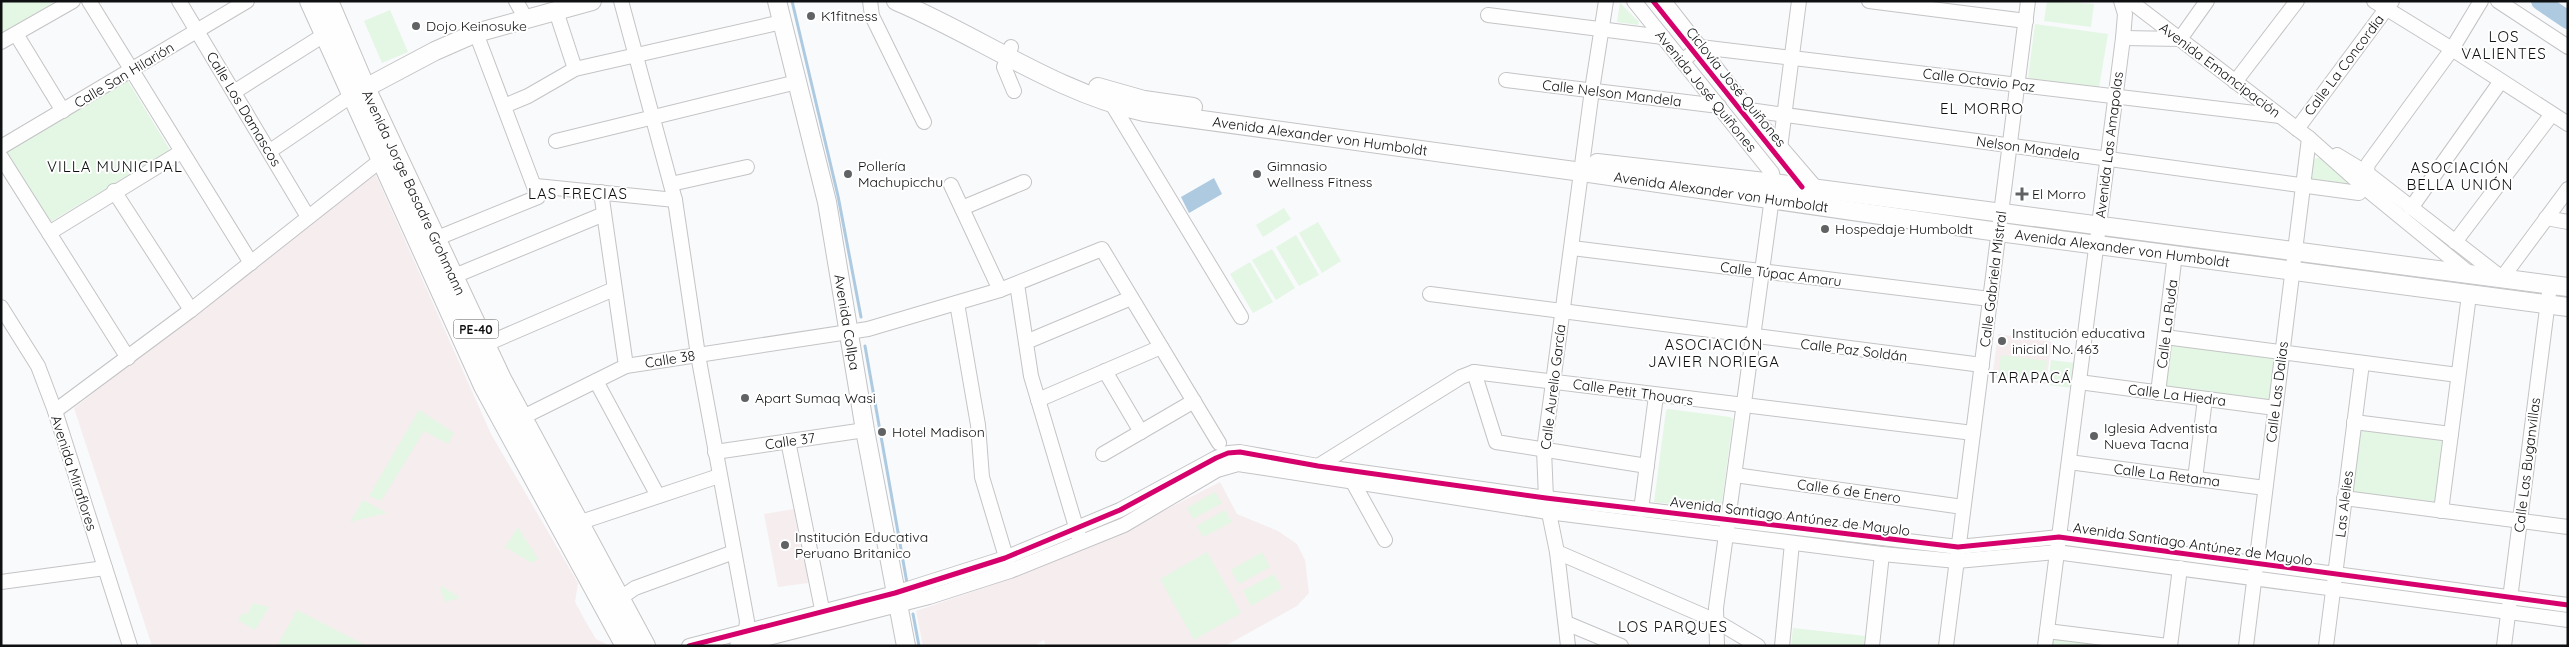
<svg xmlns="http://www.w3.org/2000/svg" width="2569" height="647" font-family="Quicksand,sans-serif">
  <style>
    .education { fill: #f6edef }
    .green { fill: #e4f6e4 }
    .water { fill: #adcae1 }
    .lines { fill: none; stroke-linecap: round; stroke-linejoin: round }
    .stream { stroke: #adcae1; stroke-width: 3 }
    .river { stroke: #adcae1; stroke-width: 18 }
    .minor-casing { stroke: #c4c4c6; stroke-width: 16 }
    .major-casing { stroke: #c4c4c6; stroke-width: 20 }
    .highway-casing { stroke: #c4c4c6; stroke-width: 22 }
    .minor { stroke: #fefeff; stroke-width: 14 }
    .major { stroke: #fefeff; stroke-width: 18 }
    .highway { stroke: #fefeff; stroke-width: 20 }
    .cycleway-casing { stroke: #fff; stroke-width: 8 }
    .cycleway { stroke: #d6006c; stroke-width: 5 }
    .poi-dot { fill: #616263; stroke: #fff; stroke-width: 2 }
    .labels { text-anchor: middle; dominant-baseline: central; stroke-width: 4; stroke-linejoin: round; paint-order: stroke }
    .shield { fill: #fff; stroke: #575858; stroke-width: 1 }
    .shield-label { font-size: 12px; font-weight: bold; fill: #0f1011 }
    .poi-label { font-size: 14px; fill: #0f1011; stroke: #fff; text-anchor: start }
    .street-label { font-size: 14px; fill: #0f1011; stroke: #fff }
    .neighbourhood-label { font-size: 15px; letter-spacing: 1px; fill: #0f1011; stroke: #fff }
  </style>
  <rect width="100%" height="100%" fill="#f9fafc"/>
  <g class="education">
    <polygon points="375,173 491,434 578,583 575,602 586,622 596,639 610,646 152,646 74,408"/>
    <polygon points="1998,334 2052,342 2046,384 1992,378"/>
    <polygon points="1220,482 1237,514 1278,531 1297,544 1305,560 1309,593 1297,606 1225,646 1046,646 1044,640 1034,646 923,646 916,611 992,585 1124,531"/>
    <polygon points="794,509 802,558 807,566 808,583 778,587 764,514"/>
  </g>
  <g class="green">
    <polygon points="1,1 53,1 53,3 1,34"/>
    <polygon points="2047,1 2094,4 2091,27 2044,21"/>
    <polygon points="1620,3 1639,22 1638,25 1617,22"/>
    <polygon points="390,10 408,52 382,63 364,21"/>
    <polygon points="2035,24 2108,34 2099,88 2028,78"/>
    <polygon points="126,78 170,150 47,224 3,153"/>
    <polygon points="2317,158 2321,158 2355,185 2314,183 2311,179 2313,160"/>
    <polygon points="1284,208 1291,219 1263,237 1256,225"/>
    <polygon points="1318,222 1341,261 1322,273 1299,233"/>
    <polygon points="1296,235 1319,275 1299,286 1276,247"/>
    <polygon points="1272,249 1295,288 1276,300 1252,260"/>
    <polygon points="1250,262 1273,302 1253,313 1230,274"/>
    <polygon points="2171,345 2275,357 2270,402 2166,388"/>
    <polygon points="2001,355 2047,361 2044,382 1998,377"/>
    <polygon points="2051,360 2075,363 2072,388 2048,385"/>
    <polygon points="1668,409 1730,417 1733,419 1721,510 1654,502 1666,411"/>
    <polygon points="419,410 454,433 448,444 424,431 381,501 369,496"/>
    <polygon points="2360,427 2444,439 2434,506 2351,495"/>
    <polygon points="1215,492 1222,503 1193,519 1187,508"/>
    <polygon points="363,500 387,513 350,522"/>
    <polygon points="1225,510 1232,522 1203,537 1197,526"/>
    <polygon points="518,527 538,559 532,563 505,547"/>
    <polygon points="1207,552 1241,613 1194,640 1160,579"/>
    <polygon points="1262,552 1270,567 1239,584 1231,570"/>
    <polygon points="1274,574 1282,588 1251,606 1243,591"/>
    <polygon points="442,586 460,598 445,602 440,588"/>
    <polygon points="253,603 269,607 255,630 238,620 242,614 248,613"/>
    <polygon points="297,610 367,646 277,646"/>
    <polygon points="1793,628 1865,636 1864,646 1791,646"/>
    <polygon points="2053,637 2127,646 2052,646"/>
  </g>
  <polygon class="water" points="1214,178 1222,194 1189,213 1181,197"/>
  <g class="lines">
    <g class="stream">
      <polyline points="792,1 838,196 861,317"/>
      <polyline points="865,346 907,583"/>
      <polyline points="913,614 919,646"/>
    </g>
    <polyline class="river" points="2540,1 2568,20"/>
    <g class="minor-casing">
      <g id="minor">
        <polyline points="89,1 251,263"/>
        <polyline points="179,1 308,217"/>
        <polyline points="516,1 526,19"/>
        <polyline points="621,1 675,200 698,355 747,621 745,638"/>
        <polyline points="870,1 872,16 924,122"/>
        <polyline points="1606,1 1592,90 1544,450 1546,498 1557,552 1716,621 1758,646"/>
        <polyline points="1634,1 1772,173 1774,183 1716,608 1717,646"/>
        <polyline points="1664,1 1749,110 1816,188"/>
        <polyline points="1869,1 2026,21"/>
        <polyline points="2130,1 2309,138 2364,187 2469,273"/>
        <polyline points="2374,1 2452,49 2568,124"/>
        <polyline points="2498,1 2568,47"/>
        <polyline points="556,11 575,69"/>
        <polyline points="1488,15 1663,37"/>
        <polyline points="16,34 63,111"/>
        <polyline points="2123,38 2180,39 2207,1"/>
        <polyline points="1,42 73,1"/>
        <polyline points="1011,47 1004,67 1014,91"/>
        <polyline points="1682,61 1700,47 2280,116"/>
        <polyline points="1506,80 1719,106"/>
        <polyline points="2235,82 2297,1"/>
        <polyline points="234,92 324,35"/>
        <polyline points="1114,98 1112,104 1241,317"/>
        <polyline points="504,106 528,96 575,69 782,22"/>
        <polyline points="1749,110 2359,193 2364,187 2368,164 2452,49 2481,1"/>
        <polyline points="2297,129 2392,1"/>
        <polyline points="556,141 797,82"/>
        <polyline points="1,147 247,1"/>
        <polyline points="1780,148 1799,1"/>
        <polyline points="270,151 351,96"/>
        <polyline points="2337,155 2367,173 2502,278 2568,189"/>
        <polyline points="1,157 128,358"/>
        <polyline points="671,184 747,167"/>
        <polyline points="536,186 675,200"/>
        <polyline points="114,191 191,310"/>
        <polyline points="601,192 626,366"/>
        <polyline points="962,208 1024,182"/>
        <polyline points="2411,208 2501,81"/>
        <polyline points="2546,218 2568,222"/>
        <polyline points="49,233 181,152"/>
        <polyline points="435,239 538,197 476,33"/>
        <polyline points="2455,242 2552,114"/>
        <polyline points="1572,248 1990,299"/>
        <polyline points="452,277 604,214"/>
        <polyline points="1017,284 1031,376 1079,537"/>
        <polyline points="1000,290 1102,249 1219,443"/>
        <polyline points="1430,294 1982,365"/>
        <polyline points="957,303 978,425 982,477 1009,567"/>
        <polyline points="1,307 38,366 55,411 130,646"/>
        <polyline points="2165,337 2458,375"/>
        <polyline points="1026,342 1131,298"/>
        <polyline points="484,345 614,289"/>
        <polyline points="1105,371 1141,432"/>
        <polyline points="1474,372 1496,442 1647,466"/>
        <polyline points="596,381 658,496"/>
        <polyline points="2079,382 2275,408"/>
        <polyline points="2158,393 2175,254"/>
        <polyline points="1038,400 1161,347"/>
        <polyline points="55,411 191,310 381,160"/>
        <polyline points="515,421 626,366 868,329 1000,290 951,185"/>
        <polyline points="2354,422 2451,434"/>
        <polyline points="788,441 824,619"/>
        <polyline points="715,452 865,430"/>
        <polyline points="1103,454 1194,401"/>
        <polyline points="2069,462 2265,488"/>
        <polyline points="1318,466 1461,377 1474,372 1973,433"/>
        <polyline points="1735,475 1963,507"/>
        <polyline points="1350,477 1385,540"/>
        <polyline points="2195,479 2205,399"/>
        <polyline points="2344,498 2568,527"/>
        <polyline points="1641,510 1656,396"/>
        <polyline points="2441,511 2469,295"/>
        <polyline points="578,523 719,476"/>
        <polyline points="1557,552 1568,646"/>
        <polyline points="1,582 105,568"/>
        <polyline points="613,603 635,588 734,552"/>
        <polyline points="1566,623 1621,646"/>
        <polyline points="2047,631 2168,646"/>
        <polyline points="689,646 895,593 1005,558 1120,510 1216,458 1228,453 1240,452 1318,466 1546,498 1958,547 2059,537 2568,605"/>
        <polyline points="737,646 929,597 1010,571 1124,525 1217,470 1238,464 1548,512 1882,554 1957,561 2056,552 2568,620"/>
        <polyline points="1782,646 1792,543"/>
        <polyline points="1872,646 1882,554"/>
        <polyline points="1946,646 2028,1"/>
        <polyline points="2045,646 2123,38 2125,14 2121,1"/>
        <polyline points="2170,646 2180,568"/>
        <polyline points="2246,646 2309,138"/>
        <polyline points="2326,646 2362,363"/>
        <polyline points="2504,646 2550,285"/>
      </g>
    </g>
    <g class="major-casing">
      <g id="major">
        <path id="s1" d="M777,1L827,202L865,430L906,646"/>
        <path id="s2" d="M896,1C979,36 1055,92 1144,112L1582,172L1984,230L2568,307"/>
        <polyline points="1098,87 1144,100 1193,107"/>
        <polyline points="354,94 435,51 476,33 592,1"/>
        <polyline points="1597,163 1774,183 2568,287"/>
      </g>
    </g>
    <g class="highway-casing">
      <g id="highway">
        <polyline points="310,1 484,386 626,646"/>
        <path id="s3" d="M328,1L365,88L501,379L645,646"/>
      </g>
    </g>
    <use href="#minor" class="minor"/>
    <use href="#major" class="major"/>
    <use href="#highway" class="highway"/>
    <g class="cycleway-casing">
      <g id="cycleway">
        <polyline points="1653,1 1802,187"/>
        <polyline points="689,646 895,593 1005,558 1120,510 1216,458 1228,453 1240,452 1318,466 1546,498 1958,547 2059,537 2568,605"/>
      </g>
    </g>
    <use href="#cycleway" class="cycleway"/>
  </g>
  <g class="poi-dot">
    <circle cx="811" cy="16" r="5"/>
    <circle cx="416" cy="26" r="5"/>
    <circle cx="848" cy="174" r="5"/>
    <circle cx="1257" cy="174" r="5"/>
    <path d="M2019.5 186.5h5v5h5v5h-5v5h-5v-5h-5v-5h5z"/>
    <circle cx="1825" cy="229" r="5"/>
    <circle cx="2002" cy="341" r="5"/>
    <circle cx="745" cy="398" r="5"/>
    <circle cx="882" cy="432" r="5"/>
    <circle cx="2094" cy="436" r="5"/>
    <circle cx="785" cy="545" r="5"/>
  </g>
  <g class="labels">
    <rect class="shield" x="453.5" y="319.5" width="45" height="19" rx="4"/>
    <g class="shield-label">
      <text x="476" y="329">PE-40</text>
    </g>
    <g class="poi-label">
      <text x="821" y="16">K1fitness</text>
      <text x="426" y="26">Dojo Keinosuke</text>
      <text x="858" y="166">Pollería<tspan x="858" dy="16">Machupicchu</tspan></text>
      <text x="1267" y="166">Gimnasio<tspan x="1267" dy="16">Wellness Fitness</tspan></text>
      <text x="2032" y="194">El Morro</text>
      <text x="1835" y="229">Hospedaje Humboldt</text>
      <text x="2012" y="333">Institución educativa<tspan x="2012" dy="16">inicial No. 463</tspan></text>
      <text x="755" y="398">Apart Sumaq Wasi</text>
      <text x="2104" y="428">Iglesia Adventista<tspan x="2104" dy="16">Nueva Tacna</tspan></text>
      <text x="892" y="432">Hotel Madison</text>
      <text x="795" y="537">Institución Educativa<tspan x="795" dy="16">Peruano Britanico</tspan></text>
    </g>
    <g class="street-label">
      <text transform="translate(2344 65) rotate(-53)">Calle La Concordia</text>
      <text transform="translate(2220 70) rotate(37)">Avenida Emancipación</text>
      <text transform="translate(124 75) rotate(-31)">Calle San Hilarión</text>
      <text transform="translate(1979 80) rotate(7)">Calle Octavio Paz</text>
      <text transform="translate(1736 87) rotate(51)">Ciclovía José Quiñones</text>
      <text transform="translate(1706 91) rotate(51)">Avenida José Quiñones</text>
      <text transform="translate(1612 93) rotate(7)">Calle Nelson Mandela</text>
      <text transform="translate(244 109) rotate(59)">Calle Los Damascos</text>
      <text stroke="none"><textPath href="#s2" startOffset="450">Avenida Alexander von Humboldt</textPath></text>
      <text transform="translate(2109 145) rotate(-83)">Avenida Las Amapolas</text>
      <text transform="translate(2028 148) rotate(8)">Nelson Mandela</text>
      <text stroke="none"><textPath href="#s3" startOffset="210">Avenida Jorge Basadre Grohmann</textPath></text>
      <text stroke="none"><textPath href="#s2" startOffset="855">Avenida Alexander von Humboldt</textPath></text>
      <text stroke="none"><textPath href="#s2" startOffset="1260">Avenida Alexander von Humboldt</textPath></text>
      <text transform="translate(1781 274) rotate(7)">Calle Túpac Amaru</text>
      <text transform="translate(1993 279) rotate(-83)">Calle Gabriela Mistral</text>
      <text stroke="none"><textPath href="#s1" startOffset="329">Avenida Collpa</textPath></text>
      <text transform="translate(2167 324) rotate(-83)">Calle La Ruda</text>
      <text transform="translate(1854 350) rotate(7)">Calle Paz Soldán</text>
      <text transform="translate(670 359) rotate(-9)">Calle 38</text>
      <text transform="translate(1553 387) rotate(-83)">Calle Aurelio García</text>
      <text transform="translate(1633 392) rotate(8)">Calle Petit Thouars</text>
      <text transform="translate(2277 392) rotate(-83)">Calle Las Dalias</text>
      <text transform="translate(2177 395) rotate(7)">Calle La Hiedra</text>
      <text transform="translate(790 441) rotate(-8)">Calle 37</text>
      <text transform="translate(2527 465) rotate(-83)">Calle Las Buganvillas</text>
      <text transform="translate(74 473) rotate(72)">Avenida Miraflores</text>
      <text transform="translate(2167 475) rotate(7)">Calle La Retama</text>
      <text transform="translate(1849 491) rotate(8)">Calle 6 de Enero</text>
      <text transform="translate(2344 504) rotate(-83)">Las Alelies</text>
      <text transform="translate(1790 516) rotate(7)">Avenida Santiago Antúnez de Mayolo</text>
      <text transform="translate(2193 544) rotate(8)">Avenida Santiago Antúnez de Mayolo</text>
    </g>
    <g class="neighbourhood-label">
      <text x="2504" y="36">LOS<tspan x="2504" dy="17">VALIENTES</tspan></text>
      <text x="1982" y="108">EL MORRO</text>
      <text x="115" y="166">VILLA MUNICIPAL</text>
      <text x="2460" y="167">ASOCIACIÓN<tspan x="2460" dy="17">BELLA UNIÓN</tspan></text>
      <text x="578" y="193">LAS FRECIAS</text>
      <text x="1714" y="344">ASOCIACIÓN<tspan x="1714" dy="17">JAVIER NORIEGA</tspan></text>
      <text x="2030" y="377">TARAPACÁ</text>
      <text x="1673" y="626">LOS PARQUES</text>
    </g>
  </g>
  <rect width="2569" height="647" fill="none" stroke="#0f1011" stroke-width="5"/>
</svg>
